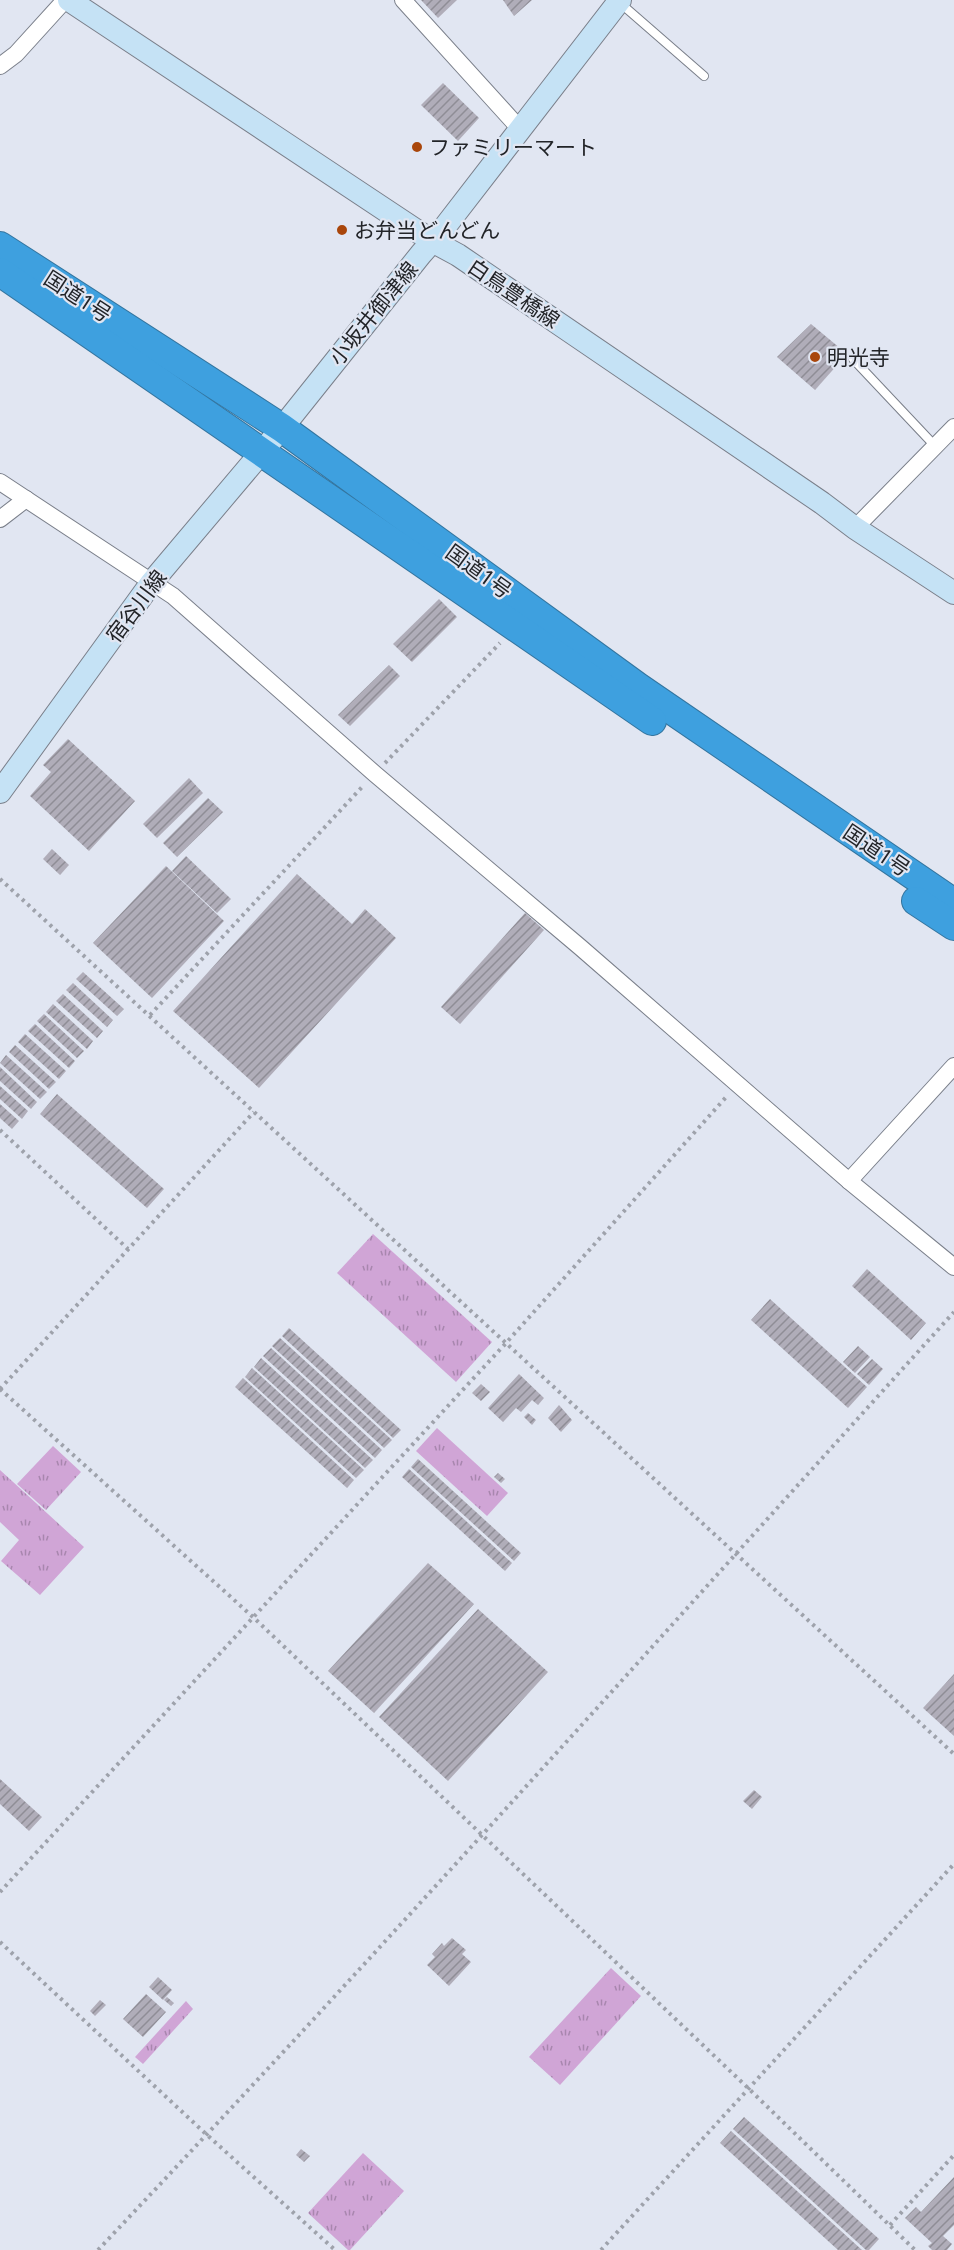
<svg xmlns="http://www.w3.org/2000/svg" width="954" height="2250" font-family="'Noto Sans','Noto Sans JP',sans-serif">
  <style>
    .grass { fill: url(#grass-tufts) }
    .building { fill: url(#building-hatch) }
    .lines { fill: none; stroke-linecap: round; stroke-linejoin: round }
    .lane-casing { stroke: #7a7f8a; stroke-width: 10 }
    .street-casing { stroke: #7a7f8a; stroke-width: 18 }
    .secondary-casing { stroke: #7a7f8a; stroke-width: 24 }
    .highway-casing { stroke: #34759f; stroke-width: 30 }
    .path { stroke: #9ea2ab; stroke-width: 4; stroke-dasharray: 3 4.5; stroke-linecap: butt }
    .lane { stroke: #fff; stroke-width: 8 }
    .street { stroke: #fff; stroke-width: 16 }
    .secondary { stroke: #c5e2f5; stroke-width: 22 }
    .highway { stroke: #3ea0df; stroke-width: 28 }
    .poi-dot { fill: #a9460b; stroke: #e1e6f2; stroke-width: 2 }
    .labels { text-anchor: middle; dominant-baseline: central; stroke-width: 4.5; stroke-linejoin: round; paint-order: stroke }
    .poi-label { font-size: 21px; fill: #222428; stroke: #e1e6f2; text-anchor: start }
    .street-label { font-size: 21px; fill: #222428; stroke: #e1e6f2 }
  </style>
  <defs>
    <pattern id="grass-tufts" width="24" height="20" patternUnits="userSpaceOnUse" patternTransform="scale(1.5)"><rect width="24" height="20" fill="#d0a5d6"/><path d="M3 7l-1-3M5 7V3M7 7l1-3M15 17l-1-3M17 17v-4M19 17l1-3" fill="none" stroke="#a886ae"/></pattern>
    <pattern id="building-hatch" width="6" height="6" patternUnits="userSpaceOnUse" patternTransform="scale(1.5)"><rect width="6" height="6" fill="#b0adb9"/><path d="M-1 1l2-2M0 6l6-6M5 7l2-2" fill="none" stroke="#8f8d96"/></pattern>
  </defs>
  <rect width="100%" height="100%" fill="#e1e6f2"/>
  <g class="grass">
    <polygon points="373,1234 492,1342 456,1382 337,1273"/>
    <polygon points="437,1428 508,1493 487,1516 416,1451"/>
    <polygon points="53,1446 81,1472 46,1510 17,1484"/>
    <polygon points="0,1470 84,1547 40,1595 1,1561 19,1540 0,1522"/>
    <polygon points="611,1968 641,1996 560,2085 529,2057"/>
    <polygon points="186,2001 193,2009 143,2064 135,2057"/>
    <polygon points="363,2153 404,2191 350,2250 348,2250 308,2213"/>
  </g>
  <g class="building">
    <polygon points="421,0 457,0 438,18"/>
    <polygon points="503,0 532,0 514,16"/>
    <polygon points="443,83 479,118 458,141 421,105"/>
    <polygon points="811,324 847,354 815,390 777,357"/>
    <polygon points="439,599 457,617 412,662 393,644"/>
    <polygon points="389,665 400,676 350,726 338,715"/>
    <polygon points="68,739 135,801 89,851 30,796 51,772 43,765"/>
    <polygon points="189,778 203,793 157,838 143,824"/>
    <polygon points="208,798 223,812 177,857 163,843"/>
    <polygon points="52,849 69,865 60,875 43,859"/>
    <polygon points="186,856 231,899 217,913 172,871"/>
    <polygon points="166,866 224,921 152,998 93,943"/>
    <polygon points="297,874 352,924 365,909 396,938 259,1088 173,1011"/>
    <polygon points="525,913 544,930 460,1024 441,1007"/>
    <polygon points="83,972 124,1009 117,1016 76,979"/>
    <polygon points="73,983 113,1020 107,1027 66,990"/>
    <polygon points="63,994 103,1031 97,1038 56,1001"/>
    <polygon points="53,1004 93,1041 87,1049 46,1012"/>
    <polygon points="44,1014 84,1051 77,1058 37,1021"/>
    <polygon points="35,1024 75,1061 69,1068 28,1031"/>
    <polygon points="25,1034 66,1071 59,1079 18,1042"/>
    <polygon points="15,1045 56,1082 49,1089 9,1052"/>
    <polygon points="6,1055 47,1092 40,1099 0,1063"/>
    <polygon points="0,1067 37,1102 31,1109 0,1081"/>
    <polygon points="0,1086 28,1111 22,1119 0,1099"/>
    <polygon points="57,1094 164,1189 147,1208 40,1114"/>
    <polygon points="0,1104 19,1121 12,1129 0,1118"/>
    <polygon points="867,1269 926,1323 911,1340 852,1286"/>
    <polygon points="770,1299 867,1387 848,1408 751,1320"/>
    <polygon points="289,1328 401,1430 393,1438 282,1336"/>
    <polygon points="280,1338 392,1440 384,1448 272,1346"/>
    <polygon points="858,1346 870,1357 855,1373 843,1362"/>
    <polygon points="271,1348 382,1450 375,1458 263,1356"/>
    <polygon points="261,1358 373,1460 365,1468 254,1367"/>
    <polygon points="872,1359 883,1369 869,1385 857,1374"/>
    <polygon points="252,1368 364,1470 356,1478 245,1377"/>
    <polygon points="519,1374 544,1398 538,1405 532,1400 521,1412 516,1408 503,1422 488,1408"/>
    <polygon points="243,1378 354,1480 347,1488 235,1387"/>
    <polygon points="481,1384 490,1392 481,1401 472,1393"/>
    <polygon points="559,1405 572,1420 561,1432 548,1418"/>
    <polygon points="528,1413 536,1420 532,1425 524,1417"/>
    <polygon points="418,1459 521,1553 514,1561 411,1467"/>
    <polygon points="409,1469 512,1563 505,1571 402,1477"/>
    <polygon points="498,1473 505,1479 501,1483 494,1477"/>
    <polygon points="428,1563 474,1604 374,1713 328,1671"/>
    <polygon points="478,1609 548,1672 448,1781 379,1717"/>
    <polygon points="954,1674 954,1736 923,1708"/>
    <polygon points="0,1779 42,1817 29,1831 0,1804"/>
    <polygon points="754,1790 762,1797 752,1809 743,1801"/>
    <polygon points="452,1938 466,1950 462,1954 471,1962 449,1986 427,1965 435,1957 432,1954 442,1943 444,1946"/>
    <polygon points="158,1977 172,1990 163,2000 149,1987"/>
    <polygon points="146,1994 166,2012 143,2037 123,2019"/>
    <polygon points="167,1997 174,2003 171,2006 164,2000"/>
    <polygon points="100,2000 106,2005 95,2016 90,2011"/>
    <polygon points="744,2117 879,2239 869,2250 866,2250 733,2129"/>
    <polygon points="731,2131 862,2250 838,2250 720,2143"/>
    <polygon points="301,2149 310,2156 304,2162 296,2155"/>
    <polygon points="954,2177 954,2225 943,2236 952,2244 947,2250 932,2250 928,2246 932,2243 905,2218 916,2207 921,2212"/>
  </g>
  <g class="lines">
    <g class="lane-casing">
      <g id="lane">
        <polyline points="619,2 704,76"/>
        <polyline points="853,359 935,446"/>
      </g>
    </g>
    <g class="street-casing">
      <g id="street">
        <polyline points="403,0 520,129"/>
        <polyline points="0,66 16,54 65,0"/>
        <polyline points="0,482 173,596 375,774 580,947 849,1181 954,1267"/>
        <polyline points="0,519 26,499"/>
        <polyline points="855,528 954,427"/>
        <polyline points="849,1181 954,1066"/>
      </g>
    </g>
    <g class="secondary-casing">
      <g id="secondary">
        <polyline points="69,0 432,241 458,255 822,503 855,528 954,593"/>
        <polyline points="0,792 152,582 282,428 421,254 444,228 620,0"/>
      </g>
    </g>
    <g class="highway-casing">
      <g id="highway">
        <polyline points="0,246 282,428 638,687 954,903"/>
        <polyline points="0,272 652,721"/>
        <polyline points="916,901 954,926"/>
      </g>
    </g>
    <g class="path">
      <polyline points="385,763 500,643"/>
      <polyline points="0,879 954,1754"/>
      <polyline points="150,1015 363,786"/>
      <polyline points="0,1130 128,1249"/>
      <polyline points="0,1389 253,1617 748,2088 915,2250"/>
      <polyline points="0,1389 254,1112"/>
      <polyline points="0,1892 506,1343 728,1095"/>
      <polyline points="0,1942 207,2135 335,2250"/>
      <polyline points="890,2225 954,2155"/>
      <path d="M98,2250C389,1943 670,1626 954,1312"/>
      <polyline points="601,2250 954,1864"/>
    </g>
    <use href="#lane" class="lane"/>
    <use href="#street" class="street"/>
    <use href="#secondary" class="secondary"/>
    <use href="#highway" class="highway"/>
  </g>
  <g class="poi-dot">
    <circle cx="417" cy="147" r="6"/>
    <circle cx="342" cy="230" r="6"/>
    <circle cx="815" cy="357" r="6"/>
  </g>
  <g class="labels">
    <g class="poi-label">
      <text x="429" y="147">ファミリーマート</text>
      <text x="354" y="230">お弁当どんどん</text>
      <text x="827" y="357">明光寺</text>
    </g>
    <g class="street-label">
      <text transform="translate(514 293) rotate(34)">白鳥豊橋線</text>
      <text transform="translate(78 296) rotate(33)">国道1号</text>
      <text transform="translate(373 313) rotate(-51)">小坂井御津線</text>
      <text transform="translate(479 571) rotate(36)">国道1号</text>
      <text transform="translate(136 606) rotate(-53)">宿谷川線</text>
      <text transform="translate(877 850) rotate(34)">国道1号</text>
    </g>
  </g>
</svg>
